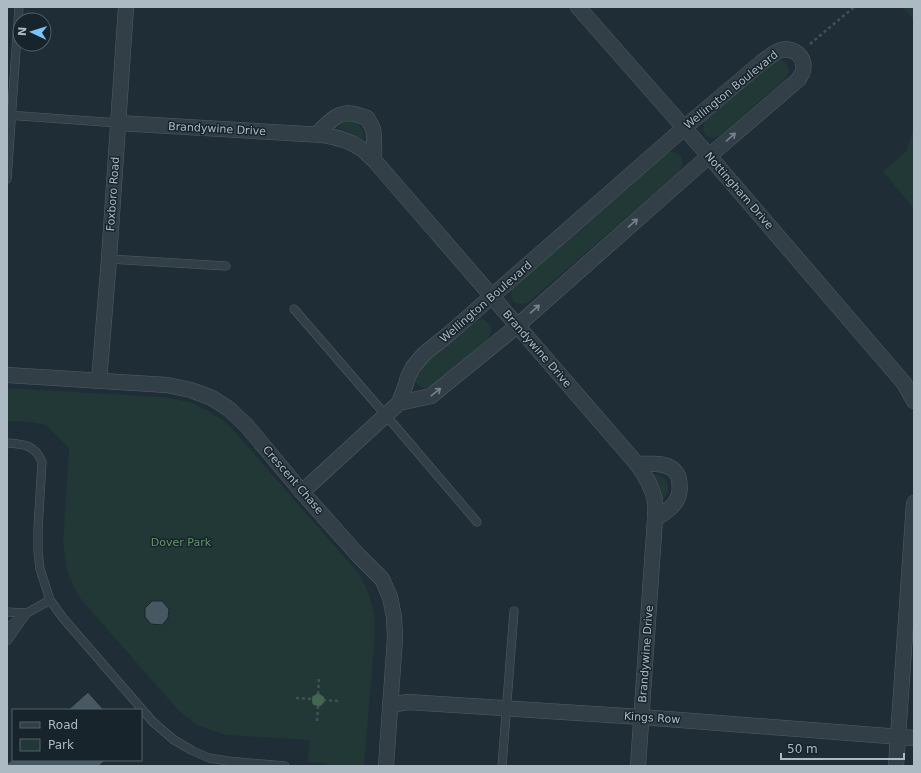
<svg xmlns="http://www.w3.org/2000/svg" width="921" height="773" font-family="'DejaVu Sans',sans-serif">
  <style>
    .green { fill: #213836 }
    .building { fill: #475863; stroke: #1a262e }
    .lines { fill: none; stroke-linecap: round; stroke-linejoin: round }
    .service-casing { stroke: #505d65; stroke-width: 9 }
    .minor-casing { stroke: #505d65; stroke-width: 16 }
    .path { stroke: #3e5453; stroke-width: 2.5; stroke-dasharray: 3 3; stroke-linecap: butt }
    .service { stroke: #323f47; stroke-width: 8 }
    .minor { stroke: #323f47; stroke-width: 15 }
    .tree { fill: #446651 }
    .oneway { stroke: #75838c }
    .labels { text-anchor: middle; dominant-baseline: central; stroke-width: 3; stroke-linejoin: round; paint-order: stroke }
    .street-label { font-size: 11px; fill: #acbac4; stroke: #18242c }
    .park-label { font-size: 11px; fill: #639566; stroke: #18242c }
  </style>
  <rect width="100%" height="100%" fill="#1f2d37"/>
  <g class="green">
    <polygon points="902,7 914,7 914,20"/>
    <path d="M775,59C787,59 793,69 785,79L720,135C707,144 699,130 706,118Z"/>
    <path d="M352,121C361,124 364,130 364,138L363,139L339,128V126C344,122 347,121 352,121Z"/>
    <polygon points="914,128 914,209 883,171 906,152"/>
    <path d="M668,152C682,151 686,161 679,172L529,302C517,307 508,301 512,288L664,155Z"/>
    <path d="M477,319C490,318 495,329 487,339L432,386C425,390 419,388 415,381L418,369Z"/>
    <polygon points="7,388 162,397 190,402 210,412 229,425 359,574 369,594 374,613 375,632 364,766 327,766 327,763 308,762 310,740 226,735 197,725 179,711 79,597 67,571 63,542 69,448 46,425 31,422 7,421"/>
    <path d="M654,474C670,476 673,491 661,501L652,476Z"/>
  </g>
  <g class="building">
    <polygon points="152,601 162,601 169,609 168,618 162,625 151,624 145,617 145,608"/>
    <polygon points="88,692 104,710 68,710"/>
    <polygon points="13,759 13,760 106,760 99,766 9,766 7,764"/>
  </g>
  <g class="lines">
    <g class="service-casing">
      <g id="service">
        <polyline points="7,115 118,123"/>
        <polyline points="7,179 19,7"/>
        <polyline points="109,259 226,266"/>
        <polyline points="294,309 396,427 477,522"/>
        <path d="M7,443C24,444 35,445 42,462L38,529V551L40,569L50,600L63,618L153,722L174,740L193,751L209,758L228,761L285,766"/>
        <polyline points="7,612 27,613 50,600"/>
        <polyline points="7,628 20,618"/>
        <polyline points="7,641 27,613"/>
        <polyline points="502,766 514,611"/>
      </g>
    </g>
    <g class="minor-casing">
      <g id="minor">
        <polyline points="578,7 709,156 904,383 914,401"/>
        <path d="M118,123L323,135C336,137 351,141 362,149C366,152 370,157 374,160L637,464C645,475 653,488 655,502C656,508 655,513 655,519L638,766"/>
        <path d="M317,134C329,121 342,107 361,116C363,117 365,117 367,118C369,121 372,127 373,129C375,139 374,150 374,160"/>
        <polyline points="7,375 167,385 191,390 212,398 229,409 247,426 302,492 358,555 382,579 390,597 394,617 395,638 386,766"/>
        <polyline points="99,381 109,259 126,7"/>
        <path d="M637,464C648,464 662,462 671,468C675,470 679,476 679,480C683,501 671,509 655,519"/>
        <path d="M302,492L399,403L406,384L408,377L413,367L424,354L450,333L684,128L762,62C768,58 774,52 781,50C794,47 806,57 803,70C803,73 800,76 799,79L709,156L517,326L431,396L399,403"/>
        <polyline points="390,705 408,702 641,717 914,738"/>
        <polyline points="896,766 914,503"/>
      </g>
    </g>
    <g class="path">
      <polyline points="810,44 854,7"/>
      <polyline points="318,694 319,678"/>
      <circle cx="318" cy="700" r="5.5"/>
      <polyline points="296,698 313,699"/>
      <polyline points="323,700 339,701"/>
      <polyline points="317,721 318,705"/>
    </g>
    <use href="#service" class="service"/>
    <use href="#minor" class="minor"/>
  </g>
  <circle class="tree" cx="318" cy="700" r="6"/>
  <defs><path id="oneway-shaft" d="M-6 0H5M1.5-3L5.5 0L1.5 3" fill="none" stroke-width="1.6" stroke-linecap="round" stroke-linejoin="round"/></defs>
  <g class="oneway">
    <use href="#oneway-shaft" transform="translate(731 137) rotate(-41)"/>
    <use href="#oneway-shaft" transform="translate(633 223) rotate(-41)"/>
    <use href="#oneway-shaft" transform="translate(535 309) rotate(-41)"/>
    <use href="#oneway-shaft" transform="translate(436 392) rotate(-38)"/>
  </g>
  <g class="labels">
    <g class="street-label">
      <text transform="translate(731 90) rotate(-39)">Wellington Boulevard</text>
      <text transform="translate(217 129) rotate(3)">Brandywine Drive</text>
      <text transform="translate(739 191) rotate(49)">Nottingham Drive</text>
      <text transform="translate(113 194) rotate(-86)">Foxboro Road</text>
      <text transform="translate(486 302) rotate(-41)">Wellington Boulevard</text>
      <text transform="translate(537 349) rotate(49)">Brandywine Drive</text>
      <text transform="translate(293 480) rotate(49)">Crescent Chase</text>
      <text transform="translate(646 654) rotate(-86)">Brandywine Drive</text>
      <text transform="translate(652 718) rotate(4)">Kings Row</text>
    </g>
    <g class="park-label">
      <text x="181" y="542">Dover Park</text>
    </g>
  </g>
  <rect width="921" height="773" fill="none" stroke="#acbac4" stroke-width="16"/>
  <rect x="12" y="709" width="130" height="52" fill="#18242c" stroke="#536069"/>
  <rect x="20" y="722" width="20" height="6" fill="#323f47" stroke="#536069"/>
  <text x="48" y="729" font-size="12" fill="#acbac4">Road</text>
  <rect x="20" y="739" width="20" height="12" fill="#213836" stroke="#536069"/>
  <text x="48" y="749" font-size="12" fill="#acbac4">Park</text>
  <g transform="translate(32 32) rotate(274)"><circle r="19" fill="#18242c" stroke="#536069"/>
  <path d="M0-3L7 15L0 10L-7 15Z" fill="#7bc3fb"/>
  <text y="-6" font-size="11" font-weight="bold" text-anchor="middle" fill="#acbac4">N</text>
  </g>
  <path d="M781 753v6h123v-6" fill="none" stroke="#acbac4" stroke-width="2"/>
  <text x="787" y="753" font-size="12" fill="#acbac4" stroke="#18242c" stroke-width="3" paint-order="stroke">50 m</text>
</svg>
